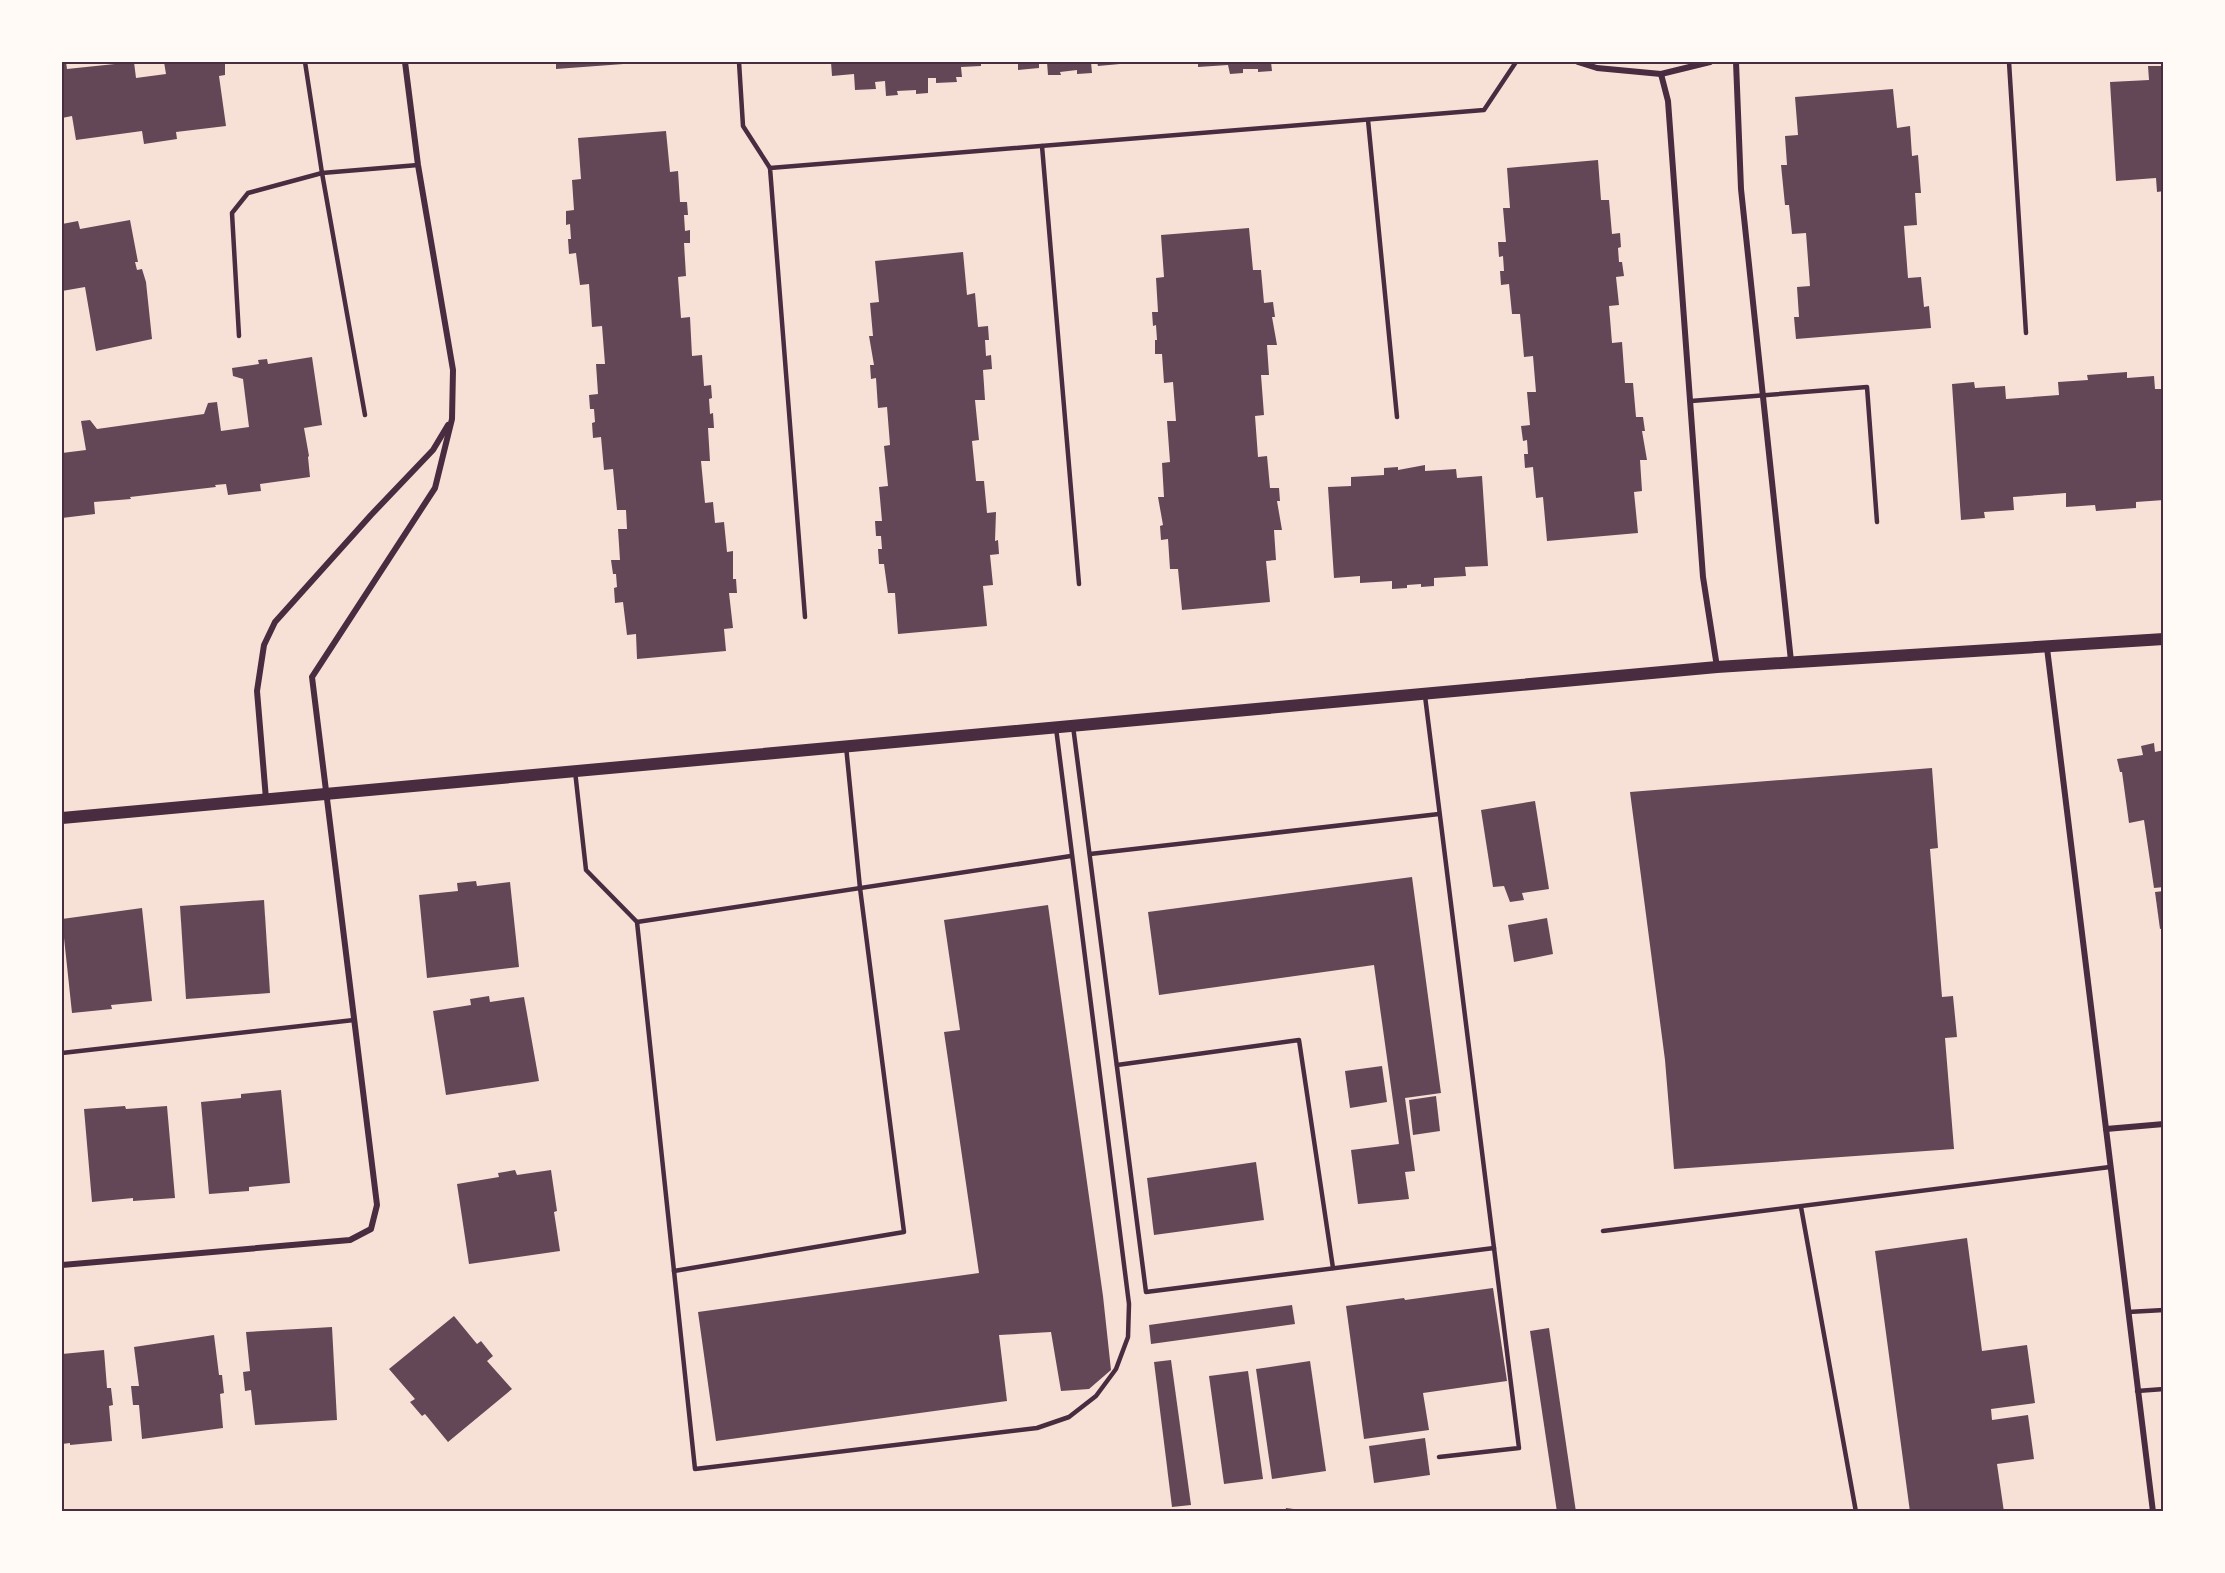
<svg xmlns="http://www.w3.org/2000/svg" width="2225" height="1573" font-family="'Libre Baskerville',serif">
  <style>
    .building { fill: #644757 }
    .lines { fill: none; stroke-linecap: round; stroke-linejoin: round }
    .service { stroke: #4a2c40; stroke-width: 4.5 }
    .minor { stroke: #4a2c40; stroke-width: 6 }
    .secondary { stroke: #4a2c40; stroke-width: 12 }
    .neatline { fill: none; stroke: #4a2c40; stroke-width: 2 }
  </style>
  <rect width="100%" height="100%" fill="#f7e1d7"/>
  <g class="building">
    <polygon points="62,62 66,62 67,69 134,62 136,78 166,74 164,62 225,62 225,75 219,76 226,126 176,132 177,139 144,144 142,131 76,140 72,116 62,118"/>
    <polygon points="556,62 637,62 637,63 556,69"/>
    <polygon points="831,62 981,62 981,66 961,67 962,77 956,77 957,82 936,83 936,78 928,78 928,93 916,94 916,90 897,91 898,95 886,96 885,81 875,82 876,89 855,90 854,74 832,76"/>
    <polygon points="1018,62 1039,62 1039,68 1018,70"/>
    <polygon points="1047,62 1091,62 1092,73 1077,74 1077,70 1060,72 1061,75 1048,75"/>
    <polygon points="1097,62 1119,62 1120,64 1098,66"/>
    <polygon points="1198,62 1271,62 1272,71 1258,72 1258,69 1243,69 1243,73 1230,74 1228,65 1198,67"/>
    <polygon points="2148,66 2164,66 2164,191 2157,192 2156,178 2116,181 2110,82 2149,80"/>
    <polygon points="1893,89 1897,128 1910,126 1912,156 1918,155 1921,193 1915,193 1917,225 1904,226 1908,278 1921,277 1924,307 1929,306 1931,328 1796,339 1794,317 1799,317 1797,287 1810,286 1806,233 1792,234 1789,205 1785,205 1781,165 1787,165 1785,136 1798,135 1795,97"/>
    <polygon points="666,131 670,172 678,171 680,202 687,202 688,215 684,215 685,231 690,230 690,243 684,243 686,276 678,277 681,318 690,317 692,356 702,355 704,386 711,385 712,398 709,399 710,414 713,413 714,428 708,428 710,461 701,461 705,503 713,502 715,523 724,522 727,552 733,551 733,579 736,579 737,593 729,593 733,628 724,629 726,651 637,659 636,634 627,635 623,602 615,603 614,588 617,587 616,574 613,574 611,560 620,560 618,529 627,529 626,510 617,510 613,469 604,470 601,437 593,438 592,423 595,422 594,409 590,409 589,395 598,394 596,364 605,364 602,326 592,327 589,284 580,285 576,253 569,254 568,239 571,239 570,224 566,225 566,211 574,210 572,180 581,179 578,138"/>
    <polygon points="1598,160 1601,200 1609,200 1612,234 1620,233 1621,247 1618,248 1619,262 1622,262 1624,276 1616,277 1619,305 1609,306 1612,343 1622,342 1625,383 1633,383 1636,417 1643,417 1645,431 1642,431 1647,460 1640,460 1642,491 1634,492 1638,533 1547,541 1543,497 1536,498 1533,467 1525,468 1524,454 1528,454 1527,440 1523,441 1521,426 1530,425 1527,392 1536,392 1533,356 1524,357 1520,314 1512,314 1509,284 1501,285 1500,271 1504,271 1503,256 1499,257 1498,242 1506,242 1503,208 1510,208 1507,168"/>
    <polygon points="130,220 138,262 135,262 137,270 142,269 146,282 152,339 96,351 85,287 62,291 62,224 78,221 80,229"/>
    <polygon points="1249,228 1253,270 1261,270 1264,303 1273,302 1275,317 1272,317 1277,345 1267,345 1269,375 1261,375 1264,415 1255,416 1258,457 1267,456 1270,488 1279,488 1280,501 1277,501 1282,530 1274,530 1276,560 1266,561 1270,602 1182,610 1178,569 1170,569 1168,539 1161,540 1160,526 1163,525 1158,497 1164,497 1162,463 1170,462 1167,421 1176,421 1173,382 1164,383 1162,354 1155,354 1155,340 1157,340 1156,325 1153,326 1152,312 1158,312 1156,278 1164,277 1161,235"/>
    <polygon points="963,252 967,295 975,293 978,327 988,326 989,340 985,340 986,356 991,355 992,369 983,370 985,400 975,400 979,440 972,441 976,481 984,481 987,513 996,512 995,541 998,540 999,554 990,555 993,585 983,586 987,626 898,634 895,593 888,593 884,564 879,564 878,549 882,549 881,536 876,536 875,521 882,521 879,487 888,486 884,446 890,445 887,407 878,408 876,378 871,379 870,365 874,365 869,336 873,336 870,303 879,302 875,261"/>
    <polygon points="312,357 322,425 304,428 309,456 308,457 310,477 260,484 261,491 228,495 226,484 215,485 216,487 130,497 131,499 94,502 95,514 62,518 62,453 86,450 81,421 90,420 97,429 204,414 208,403 217,402 221,431 249,427 243,379 233,376 232,368 259,364 258,360 267,359 268,364"/>
    <polygon points="2127,372 2127,378 2154,376 2155,389 2164,389 2164,500 2136,502 2136,508 2096,511 2095,505 2066,507 2066,493 2013,497 2014,510 1984,512 1985,518 1961,520 1952,384 1974,382 1975,388 2005,386 2006,399 2059,395 2058,382 2088,380 2087,375"/>
    <polygon points="1425,465 1425,471 1456,469 1457,478 1482,476 1488,566 1465,567 1466,576 1434,578 1434,586 1421,587 1421,584 1407,585 1407,588 1392,589 1392,581 1360,583 1360,576 1334,578 1328,487 1351,486 1351,477 1384,475 1384,468 1398,467 1398,470"/>
    <polygon points="2154,743 2155,752 2164,750 2164,887 2154,888 2144,820 2129,823 2122,772 2120,772 2117,759 2143,755 2141,746"/>
    <polygon points="1932,768 1938,848 1930,849 1942,997 1953,996 1957,1037 1945,1038 1954,1149 1674,1169 1665,1060 1630,792"/>
    <polygon points="1535,801 1549,889 1522,893 1524,900 1510,902 1504,886 1493,887 1481,810"/>
    <polygon points="1412,877 1441,1093 1405,1098 1415,1171 1405,1172 1409,1199 1358,1204 1351,1150 1399,1144 1374,965 1159,995 1148,912"/>
    <polygon points="476,881 477,886 510,882 519,967 427,978 419,895 458,891 457,883"/>
    <polygon points="2164,891 2164,928 2160,929 2155,892"/>
    <polygon points="264,900 270,993 186,999 180,906"/>
    <polygon points="1048,905 1103,1296 1111,1370 1089,1389 1061,1391 1051,1332 999,1335 1007,1401 716,1441 698,1312 979,1273 944,1032 960,1030 944,920"/>
    <polygon points="142,908 152,1001 111,1005 112,1009 72,1013 62,919"/>
    <polygon points="1547,918 1553,954 1514,962 1508,925"/>
    <polygon points="489,996 490,1002 524,997 539,1081 446,1095 433,1011 471,1005 470,999"/>
    <polygon points="1382,1066 1387,1102 1350,1108 1345,1071"/>
    <polygon points="281,1090 290,1183 249,1187 249,1191 209,1194 201,1102 241,1098 241,1094"/>
    <polygon points="1436,1096 1440,1131 1413,1135 1409,1100"/>
    <polygon points="125,1106 126,1109 167,1106 175,1198 133,1201 133,1198 92,1202 84,1109"/>
    <polygon points="1256,1162 1264,1220 1154,1235 1147,1178"/>
    <polygon points="515,1170 517,1175 551,1170 557,1211 554,1212 560,1251 469,1264 457,1184 499,1177 498,1173"/>
    <polygon points="1967,1238 1982,1351 2027,1345 2035,1403 1991,1409 1992,1420 2028,1415 2034,1459 1997,1464 2004,1512 1910,1512 1875,1251"/>
    <polygon points="1493,1288 1507,1381 1423,1393 1429,1430 1364,1439 1346,1306 1404,1298 1405,1300"/>
    <polygon points="1292,1305 1295,1324 1151,1344 1149,1325"/>
    <polygon points="454,1316 477,1344 481,1341 493,1356 487,1361 512,1389 448,1442 425,1414 422,1416 410,1402 415,1399 389,1369"/>
    <polygon points="332,1327 337,1420 255,1425 251,1390 245,1391 243,1372 250,1371 246,1332"/>
    <polygon points="1549,1328 1576,1512 1557,1512 1530,1331"/>
    <polygon points="214,1335 219,1375 222,1375 224,1393 220,1394 223,1428 142,1439 139,1405 133,1405 131,1386 139,1386 134,1347"/>
    <polygon points="104,1350 107,1388 111,1388 113,1405 109,1406 112,1441 70,1445 70,1443 62,1444 62,1354"/>
    <polygon points="1171,1360 1191,1505 1172,1507 1154,1362"/>
    <polygon points="1310,1361 1326,1471 1272,1479 1256,1369"/>
    <polygon points="1248,1371 1263,1479 1224,1484 1209,1376"/>
    <polygon points="1425,1438 1430,1475 1374,1483 1369,1446"/>
    <polygon points="1286,1508 1301,1510 1301,1512 1285,1512"/>
  </g>
  <g class="lines">
    <g class="service">
      <polyline points="305,62 322,173 365,415"/>
      <polyline points="739,62 743,126 770,168"/>
      <polyline points="2009,62 2026,333"/>
      <polyline points="1368,120 1397,417"/>
      <polyline points="1042,146 1079,584"/>
      <polyline points="239,336 232,213 248,193 322,173 418,165"/>
      <polyline points="1691,401 1867,387 1877,522"/>
      <polyline points="805,617 770,168 1484,110 1516,62"/>
      <polyline points="1425,696 1519,1448 1439,1457"/>
      <polyline points="1073,726 1146,1292 1494,1248"/>
      <polyline points="575,771 586,870 637,922 695,1469 1037,1428 1069,1417 1096,1396 1116,1369 1128,1337 1129,1304 1056,728"/>
      <polyline points="1090,854 1439,814"/>
      <polyline points="637,922 1071,856"/>
      <polyline points="62,1053 354,1020"/>
      <polyline points="1117,1065 1299,1040 1333,1268"/>
      <polyline points="1801,1207 1856,1512"/>
      <polyline points="1603,1231 2110,1167"/>
      <polyline points="674,1271 904,1232 860,888 846,746"/>
      <polyline points="2128,1312 2164,1310"/>
      <polyline points="2137,1391 2164,1389"/>
    </g>
    <g class="minor">
      <polyline points="1578,62 1597,68 1661,74 1710,62"/>
      <polyline points="1736,62 1741,189 1791,661"/>
      <polyline points="1661,74 1668,101 1703,577 1717,667"/>
      <polyline points="2047,648 2153,1512"/>
      <polyline points="266,799 257,691 264,645 275,622 371,515 433,450 448,425"/>
      <polyline points="2106,1129 2164,1124"/>
      <polyline points="62,1265 350,1240 371,1229 377,1205 312,677 435,488 452,419 453,370 418,165 405,62"/>
    </g>
    <polyline class="secondary" points="62,818 1717,667 2164,639"/>
  </g>
  <rect width="2225" height="1573" fill="none" stroke="#fffaf5" stroke-width="126"/>
  <rect x="63" y="63" width="2099" height="1447" class="neatline"/>
</svg>
